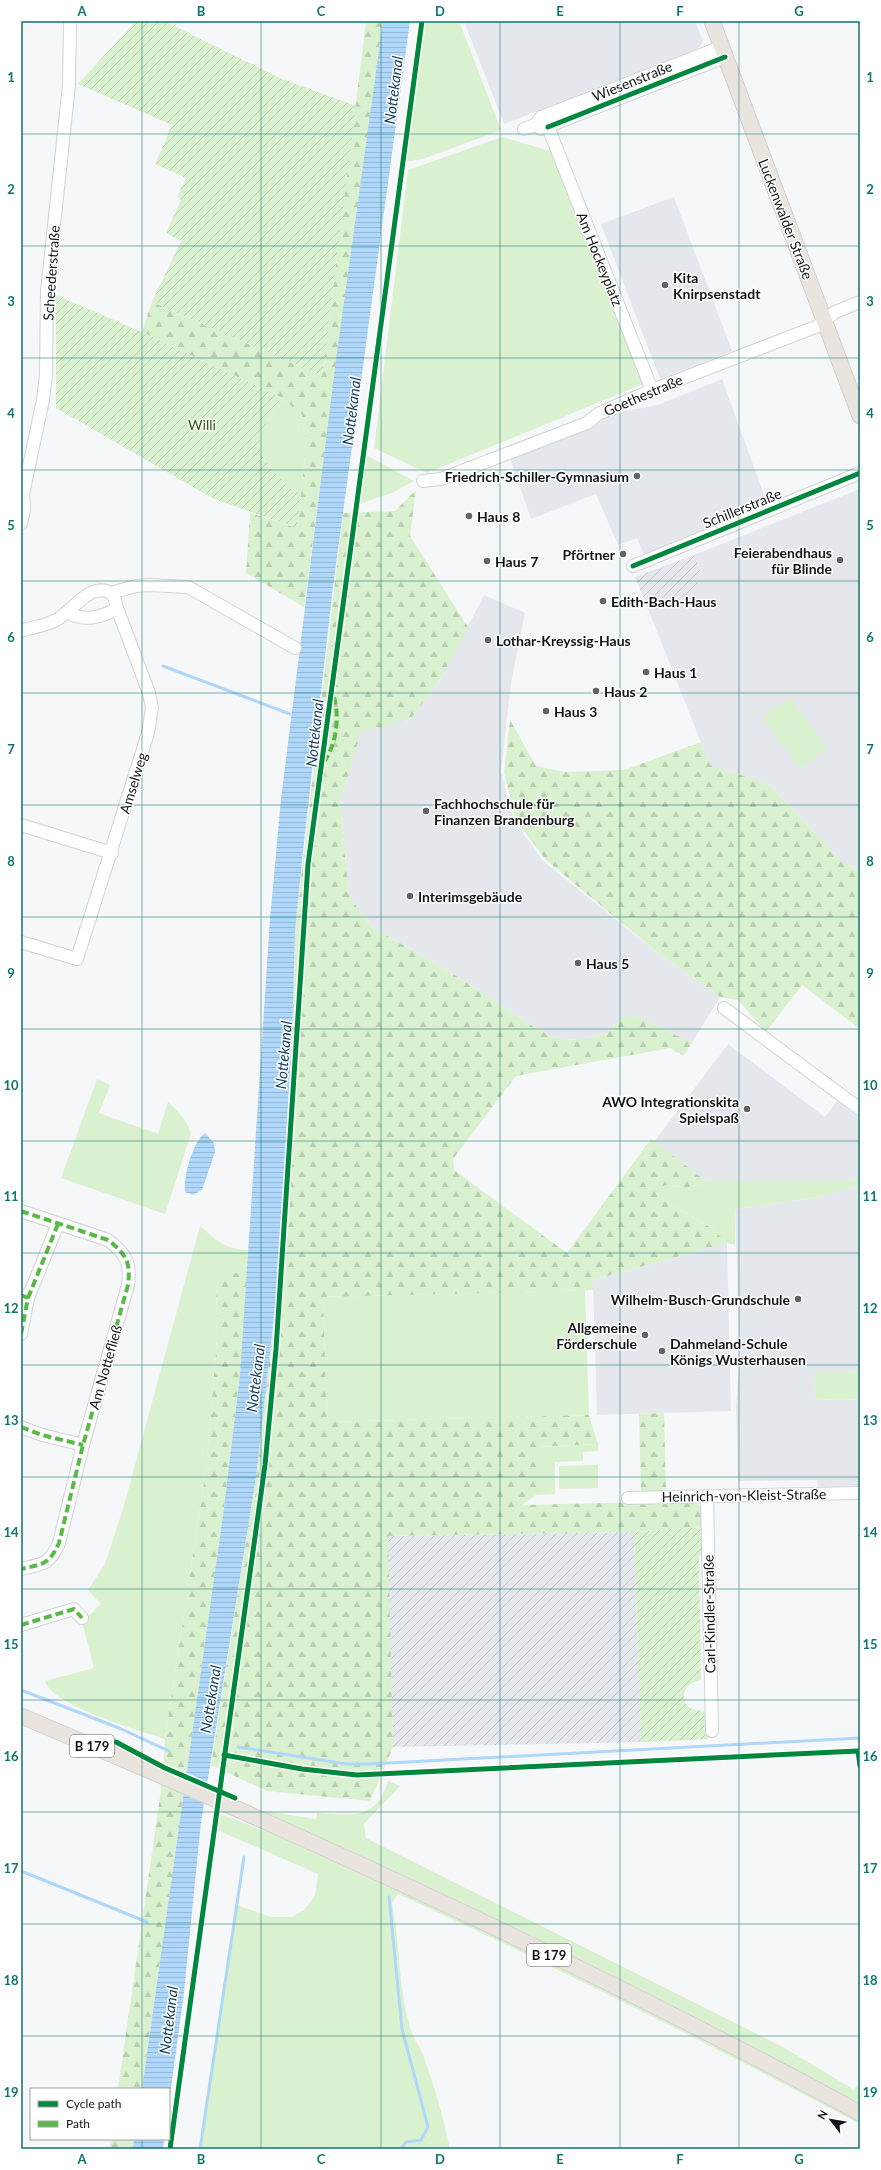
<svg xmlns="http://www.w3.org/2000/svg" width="881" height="2170" font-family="Lato,sans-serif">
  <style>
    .built { fill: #e4e8ed }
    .industrial { fill: url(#industrial-furrows) }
    .green { fill: #daf1d0 }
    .forest { fill: url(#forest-firs) }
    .garden { fill: url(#garden-furrows) }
    .water { fill: url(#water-rules) }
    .pier { fill: #f6f7f8 }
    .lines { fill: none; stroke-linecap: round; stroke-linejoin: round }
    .stream { stroke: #afd7fa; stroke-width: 3 }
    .minor-casing { stroke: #d2d3d4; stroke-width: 14 }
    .major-casing { stroke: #d1d1d2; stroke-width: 17 }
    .minor { stroke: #fefefe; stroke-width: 12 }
    .major { stroke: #eae4df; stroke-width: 15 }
    .quiet { stroke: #58b947; stroke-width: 4; stroke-dasharray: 8 4; stroke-linecap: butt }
    .cycleway-casing { stroke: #fff; stroke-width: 8 }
    .cycleway { stroke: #00873e; stroke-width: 5 }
    .grid { fill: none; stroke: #0f766e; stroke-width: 1; stroke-opacity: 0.55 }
    .poi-dot { fill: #626364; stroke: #fff; stroke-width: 1.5 }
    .labels { text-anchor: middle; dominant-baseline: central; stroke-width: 3; stroke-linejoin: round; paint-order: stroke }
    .shield { fill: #fff; stroke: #595a5a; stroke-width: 1 }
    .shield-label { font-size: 13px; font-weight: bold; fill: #121314 }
    .street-label { font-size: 14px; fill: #121314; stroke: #fff }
    .poi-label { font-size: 14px; font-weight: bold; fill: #121314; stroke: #fff; text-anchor: start }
    .park-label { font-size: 14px; fill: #2a5a03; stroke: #fff }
    .water-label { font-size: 15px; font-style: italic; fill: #113b5c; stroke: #fff }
    .neatline { fill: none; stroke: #0f766e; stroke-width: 1.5 }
    .grid-label { font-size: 13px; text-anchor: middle; font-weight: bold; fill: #0f766e }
  </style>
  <defs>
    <pattern id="industrial-furrows" width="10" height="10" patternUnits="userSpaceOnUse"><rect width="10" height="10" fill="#e4e8ed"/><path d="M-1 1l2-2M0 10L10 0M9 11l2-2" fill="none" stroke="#c3c6ca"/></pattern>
    <pattern id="forest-firs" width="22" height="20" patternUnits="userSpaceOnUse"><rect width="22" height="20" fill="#daf1d0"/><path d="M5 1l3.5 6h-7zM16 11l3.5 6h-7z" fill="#baceb2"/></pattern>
    <pattern id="garden-furrows" width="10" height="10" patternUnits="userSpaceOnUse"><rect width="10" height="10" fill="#daf1d0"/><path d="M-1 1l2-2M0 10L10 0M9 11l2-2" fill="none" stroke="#baceb2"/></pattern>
    <pattern id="water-rules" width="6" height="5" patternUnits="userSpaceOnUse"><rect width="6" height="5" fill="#afd7fa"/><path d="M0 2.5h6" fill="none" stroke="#96b8d5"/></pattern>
  </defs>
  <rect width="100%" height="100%" fill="#f6f7f8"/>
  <g class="built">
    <polygon points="464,21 695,21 703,41 699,48 504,124"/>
    <polygon points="674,197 732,351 660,379 601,224"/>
    <polygon points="722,379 767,503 644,555 637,538 618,545 596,494 531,519 510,458 599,416 658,405"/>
    <polygon points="860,489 860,869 843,863 770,785 710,765 648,609 700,589 697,579 703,577 694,555"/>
    <polygon points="484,595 525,613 511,683 501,772 514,820 543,861 659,954 720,997 692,1043 639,1017 622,1018 604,1035 572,1040 551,1036 539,1030 453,974 372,927 349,896 340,803 361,731 411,719 443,675"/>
    <polygon points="728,1044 825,1117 837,1101 860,1118 860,1178 846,1181 706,1181 654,1142"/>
    <polygon points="860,1186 860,1371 814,1374 815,1400 860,1399 860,1486 818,1487 817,1480 738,1481 736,1406 740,1359 735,1209 813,1198"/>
    <polygon points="727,1243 731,1411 597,1415 593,1280"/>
  </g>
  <g class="industrial">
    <polygon points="694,555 703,577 697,580 701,589 648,609 635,577"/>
    <polygon points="634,1532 641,1742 393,1747 387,1536"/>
  </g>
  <g class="green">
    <polygon points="424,21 459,21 501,130 423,159 405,162"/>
    <polygon points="502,137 550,151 570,190 648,382 427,473 374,448 408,170"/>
    <path d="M280,397L302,414L306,449L301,493C290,491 283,482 276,474C244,442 267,430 280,397Z"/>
    <polygon points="366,455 414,481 392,493 359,504"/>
    <polygon points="790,697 827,748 800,769 762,717"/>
    <path d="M97,1079L110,1085L99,1113L158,1134L168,1102C179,1112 187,1120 191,1134L165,1214L61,1178Z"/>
    <path d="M860,1178V1186L813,1198L735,1209V1245L727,1243L712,1228L659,1198C656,1179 673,1187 684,1187C693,1187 699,1185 706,1181H846Z"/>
    <path d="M200,1226C217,1241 226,1250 249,1250L248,1276L232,1272L216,1280L217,1340L206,1469L165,1739C141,1731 52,1706 45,1681L94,1668L82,1622L101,1604L88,1590L105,1564L123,1509Z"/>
    <polygon points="585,1290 589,1415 327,1422 323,1297"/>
    <polygon points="860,1371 860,1399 815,1400 814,1373"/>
    <polygon points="598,1444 598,1451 583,1452 583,1461 555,1462 555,1494 536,1495 535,1447"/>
    <polygon points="598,1465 598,1488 559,1489 559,1466"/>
    <path d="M388,1781L400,1786L364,1824L366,1838L781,2046L853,2089L860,2085V2103L521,1932L356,1854L257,1810L316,1819L317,1813C352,1815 376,1821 388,1781Z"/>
    <path d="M219,1814C287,1837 353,1870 419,1900C568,1968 714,2043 860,2118V2124C708,2044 555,1966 398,1894L392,1903C400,1943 398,1984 409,2024C412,2037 421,2048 425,2060C435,2089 444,2119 450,2149H200L237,1905L271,1917H292L304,1910L315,1896L318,1874L217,1830Z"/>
  </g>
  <g class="forest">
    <polygon points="366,21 383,21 304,607 246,573 250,513 297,528 306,449 302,414 280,397 142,332 152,302 322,376"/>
    <path d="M416,490L410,536L468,627L443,675L411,719L361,732L340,803L349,896L372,927L453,974L539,1030L551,1036L572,1040L604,1035L623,1017H639L692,1043L683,1056L670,1048L516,1076L453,1159L454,1170L567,1253L651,1139L706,1181C699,1185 693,1187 684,1187C673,1187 656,1179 659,1198L712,1228L727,1243L593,1280V1290L323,1297L327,1422L589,1415L598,1444L536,1447V1495L522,1505L692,1501C704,1506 704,1516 705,1527L634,1532L388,1536L393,1747L370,1801L267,1791L211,1765L256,1477L277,1290L292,1039L295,931L343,513L395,511Z"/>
    <polygon points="510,720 536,766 565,772 624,770 701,742 710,765 770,785 843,863 860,869 860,1029 802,985 766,1032 738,1000 720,997 659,954 546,860 515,819 504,772"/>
    <polygon points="224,1272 232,1272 248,1276 240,1375 223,1515 142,2089 118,2089 163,1776 165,1739 206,1469 217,1340 216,1280"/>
    <polygon points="664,1413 666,1492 641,1492 639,1414"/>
    <polygon points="111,2139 134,2139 133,2149 109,2149"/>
  </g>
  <g class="garden">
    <polygon points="136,21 164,21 280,78 356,106 322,376 152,302 181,241 166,233 181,200 177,197 186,178 155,164 172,125 78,84"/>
    <path d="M56,295L142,332L280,397C267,430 244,442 276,474C283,482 290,491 301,493L297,528L214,499L56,408Z"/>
    <path d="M705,1527V1552L699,1556L701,1679C697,1682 692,1682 688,1686C681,1693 683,1706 693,1709C698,1711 704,1711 709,1711V1739L641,1742L634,1532Z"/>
  </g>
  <g class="water">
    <polygon points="383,21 410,21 333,586 303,851 295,931 292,1039 277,1290 256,1477 201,1822 184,1992 169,2103 169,2089 142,2089 223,1515 240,1375 270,919 281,799 336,360"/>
    <path d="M205,1133L214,1143L215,1152L202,1190L193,1195L185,1192C183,1177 193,1141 205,1133Z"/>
    <polygon points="134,2139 164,2139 163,2149 133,2149"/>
  </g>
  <polygon class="pier" points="185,1774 210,1785 206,1804 182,1794"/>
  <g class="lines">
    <g class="stream">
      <polyline points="163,666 290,714"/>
      <polyline points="21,1690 119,1728 169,1751"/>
      <polyline points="238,1747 346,1764 369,1764 860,1738"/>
      <polyline points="21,1871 147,1922"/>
      <polyline points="389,1897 402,2029 428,2127 421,2140 406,2142 401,2149"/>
      <polyline points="200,2149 244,1857"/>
    </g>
    <g class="minor-casing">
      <g id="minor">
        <polyline points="548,127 652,390"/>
        <polyline points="524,129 535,125 541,117 721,47"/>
        <polyline points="541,129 725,57"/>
        <polyline points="423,481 441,479 587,423 598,414 652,390 818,326 835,312 860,302"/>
        <polyline points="21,524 24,509 23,494 43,400 46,375 47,291 69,85 70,21"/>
        <polyline points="633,566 860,473"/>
        <polyline points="111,593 136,586 149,585 188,587 295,648"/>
        <path d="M21,631C33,627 45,626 56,620C72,612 90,581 111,593L114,597L117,608C102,618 82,622 67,612"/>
        <polyline points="21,825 112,853"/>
        <polyline points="21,942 77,959 148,733 152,708 149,693 117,608"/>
        <polyline points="724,1008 860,1109"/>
        <path d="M21,1211L108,1240C126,1254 131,1262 128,1285L83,1445L59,1543C49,1565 43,1564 21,1569"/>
        <polyline points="21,1295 28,1298 21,1334"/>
        <polyline points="28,1298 58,1224"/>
        <polyline points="21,1427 42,1435 83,1445"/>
        <polyline points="707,1496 712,1731"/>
        <polyline points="628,1498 860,1493"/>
        <polyline points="21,1625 74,1609 82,1618"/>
      </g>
    </g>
    <g class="major-casing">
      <g id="major">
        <polyline points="712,21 860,416"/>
        <path d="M21,1716C306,1835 588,1966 860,2113"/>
      </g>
    </g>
    <use href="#minor" class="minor"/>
    <use href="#major" class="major"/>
    <g class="quiet">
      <path d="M324,762C336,744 340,719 334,697"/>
      <path d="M21,1211L108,1240C126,1254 131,1262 128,1285L83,1445L59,1543C49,1565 43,1564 21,1569"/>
      <polyline points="21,1295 28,1298 21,1334"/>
      <polyline points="28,1298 58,1224"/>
      <polyline points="21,1427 42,1435 83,1445"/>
      <polyline points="21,1625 74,1609 82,1618"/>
    </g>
    <g class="cycleway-casing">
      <g id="cycleway">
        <polyline points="548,127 725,57"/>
        <polyline points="633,566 860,473"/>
        <polyline points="116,1742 165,1768 235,1798"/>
        <polyline points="224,1755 302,1769 357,1775 858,1751 860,1766"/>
        <polyline points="170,2149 265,1465 276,1349 308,864 422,21"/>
      </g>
    </g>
    <use href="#cycleway" class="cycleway"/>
  </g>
  <path class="grid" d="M142,21V2089M261,21V2149M381,21V2149M500,21V2149M620,21V2149M739,21V2149M21,134H860M21,246H860M21,358H860M21,470H860M21,581H860M21,693H860M21,805H860M21,917H860M21,1029H860M21,1141H860M21,1253H860M21,1365H860M21,1477H860M21,1589H860M21,1700H860M21,1812H860M21,1924H860M21,2036H860M142,2139V2149"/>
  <g class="poi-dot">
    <circle cx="665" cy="285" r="4"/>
    <circle cx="637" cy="476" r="4"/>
    <circle cx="469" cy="516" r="4"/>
    <circle cx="623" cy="554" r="4"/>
    <circle cx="840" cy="560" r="4"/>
    <circle cx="487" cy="561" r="4"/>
    <circle cx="603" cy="601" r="4"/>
    <circle cx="488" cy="640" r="4"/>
    <circle cx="646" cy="672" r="4"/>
    <circle cx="596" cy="691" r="4"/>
    <circle cx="546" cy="711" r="4"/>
    <circle cx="426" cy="811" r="4"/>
    <circle cx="410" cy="896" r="4"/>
    <circle cx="578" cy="963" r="4"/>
    <circle cx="747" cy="1109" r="4"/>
    <circle cx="798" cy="1299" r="4"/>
    <circle cx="645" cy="1335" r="4"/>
    <circle cx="662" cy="1351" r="4"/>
  </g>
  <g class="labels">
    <g class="shield">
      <rect x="70" y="1735" width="44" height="22" rx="3"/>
      <rect x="527" y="1944" width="44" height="22" rx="3"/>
    </g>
    <g class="shield-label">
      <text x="92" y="1746">B 179</text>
      <text x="549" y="1955">B 179</text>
    </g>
    <g class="street-label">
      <text transform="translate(632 81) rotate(-22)">Wiesenstraße</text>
      <text transform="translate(786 219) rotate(69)">Luckenwalder Straße</text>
      <text transform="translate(600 259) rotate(68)">Am Hockeyplatz</text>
      <text transform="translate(51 273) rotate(-86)">Scheederstraße</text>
      <text transform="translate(643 395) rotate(-23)">Goethestraße</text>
      <text transform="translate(742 508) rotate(-22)">Schillerstraße</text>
      <text transform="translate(133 783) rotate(-73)">Amselweg</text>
      <text transform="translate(105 1367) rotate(-74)">Am Nottefließ</text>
      <text transform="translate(744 1495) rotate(-1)">Heinrich-von-Kleist-Straße</text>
      <text transform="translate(709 1614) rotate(-91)">Carl-Kindler-Straße</text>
    </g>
    <g class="poi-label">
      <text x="673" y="277">Kita<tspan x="673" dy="16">Knirpsenstadt</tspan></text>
      <text x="629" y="476" text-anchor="end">Friedrich-Schiller-Gymnasium</text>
      <text x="477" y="516">Haus 8</text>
      <text x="832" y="552" text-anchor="end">Feierabendhaus<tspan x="832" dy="16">für Blinde</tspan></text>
      <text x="615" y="554" text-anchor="end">Pförtner</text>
      <text x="495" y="561">Haus 7</text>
      <text x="611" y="601">Edith-Bach-Haus</text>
      <text x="496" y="640">Lothar-Kreyssig-Haus</text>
      <text x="654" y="672">Haus 1</text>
      <text x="604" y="691">Haus 2</text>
      <text x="554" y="711">Haus 3</text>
      <text x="434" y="803">Fachhochschule für<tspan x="434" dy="16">Finanzen Brandenburg</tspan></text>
      <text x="418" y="896">Interimsgebäude</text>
      <text x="586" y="963">Haus 5</text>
      <text x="739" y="1101" text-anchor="end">AWO Integrationskita<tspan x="739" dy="16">Spielspaß</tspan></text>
      <text x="790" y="1299" text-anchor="end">Wilhelm-Busch-Grundschule</text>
      <text x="637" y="1327" text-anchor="end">Allgemeine<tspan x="637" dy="16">Förderschule</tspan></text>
      <text x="670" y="1343">Dahmeland-Schule<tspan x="670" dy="16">Königs Wusterhausen</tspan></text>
    </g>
    <g class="park-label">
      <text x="202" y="424">Willi</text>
    </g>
    <g class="water-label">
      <text transform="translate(393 90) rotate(-83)">Nottekanal</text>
      <text transform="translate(351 411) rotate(-83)">Nottekanal</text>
      <text transform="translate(314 733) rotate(-84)">Nottekanal</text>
      <text transform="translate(283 1055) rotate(-85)">Nottekanal</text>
      <text transform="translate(255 1378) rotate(-83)">Nottekanal</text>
      <text transform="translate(210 1699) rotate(-81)">Nottekanal</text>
      <text transform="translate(168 2020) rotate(-83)">Nottekanal</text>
    </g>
  </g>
  <rect width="881" height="2170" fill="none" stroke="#ffffff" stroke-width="44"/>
  <rect x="30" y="2088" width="140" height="52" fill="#ffffff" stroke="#a0a1a1"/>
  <rect x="38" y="2101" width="20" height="6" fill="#00873e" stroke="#a0a1a1"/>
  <text x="66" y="2108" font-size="12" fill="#121314">Cycle path</text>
  <rect x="38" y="2121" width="20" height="6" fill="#58b947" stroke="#a0a1a1"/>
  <text x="66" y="2128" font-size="12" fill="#121314">Path</text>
  <g transform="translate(831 2120) rotate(301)" stroke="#ffffff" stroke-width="3" paint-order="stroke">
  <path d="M0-3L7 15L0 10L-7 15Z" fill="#121314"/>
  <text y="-6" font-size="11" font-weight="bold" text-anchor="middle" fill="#121314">N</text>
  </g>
  <rect x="22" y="22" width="837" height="2126" class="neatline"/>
  <g class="grid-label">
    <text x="82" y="16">A</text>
    <text x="201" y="16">B</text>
    <text x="321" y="16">C</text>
    <text x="440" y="16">D</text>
    <text x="560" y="16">E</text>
    <text x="680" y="16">F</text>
    <text x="799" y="16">G</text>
    <text x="11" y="82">1</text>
    <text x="870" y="82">1</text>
    <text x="11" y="194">2</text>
    <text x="870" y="194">2</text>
    <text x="11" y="306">3</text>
    <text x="870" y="306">3</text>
    <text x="11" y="418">4</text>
    <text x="870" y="418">4</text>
    <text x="11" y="530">5</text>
    <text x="870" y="530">5</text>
    <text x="11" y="642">6</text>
    <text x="870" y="642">6</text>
    <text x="11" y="754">7</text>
    <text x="870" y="754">7</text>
    <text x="11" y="866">8</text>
    <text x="870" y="866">8</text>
    <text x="11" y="978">9</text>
    <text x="870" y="978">9</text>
    <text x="11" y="1090">10</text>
    <text x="870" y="1090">10</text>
    <text x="11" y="1201">11</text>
    <text x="870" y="1201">11</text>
    <text x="11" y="1313">12</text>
    <text x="870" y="1313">12</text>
    <text x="11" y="1425">13</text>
    <text x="870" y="1425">13</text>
    <text x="11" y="1537">14</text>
    <text x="870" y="1537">14</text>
    <text x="11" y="1649">15</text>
    <text x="870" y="1649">15</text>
    <text x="11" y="1761">16</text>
    <text x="870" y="1761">16</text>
    <text x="11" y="1873">17</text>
    <text x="870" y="1873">17</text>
    <text x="11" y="1985">18</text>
    <text x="870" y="1985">18</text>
    <text x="11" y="2097">19</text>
    <text x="870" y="2097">19</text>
    <text x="82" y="2164">A</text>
    <text x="201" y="2164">B</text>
    <text x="321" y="2164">C</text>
    <text x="440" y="2164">D</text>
    <text x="560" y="2164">E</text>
    <text x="680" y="2164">F</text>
    <text x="799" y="2164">G</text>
  </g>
</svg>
